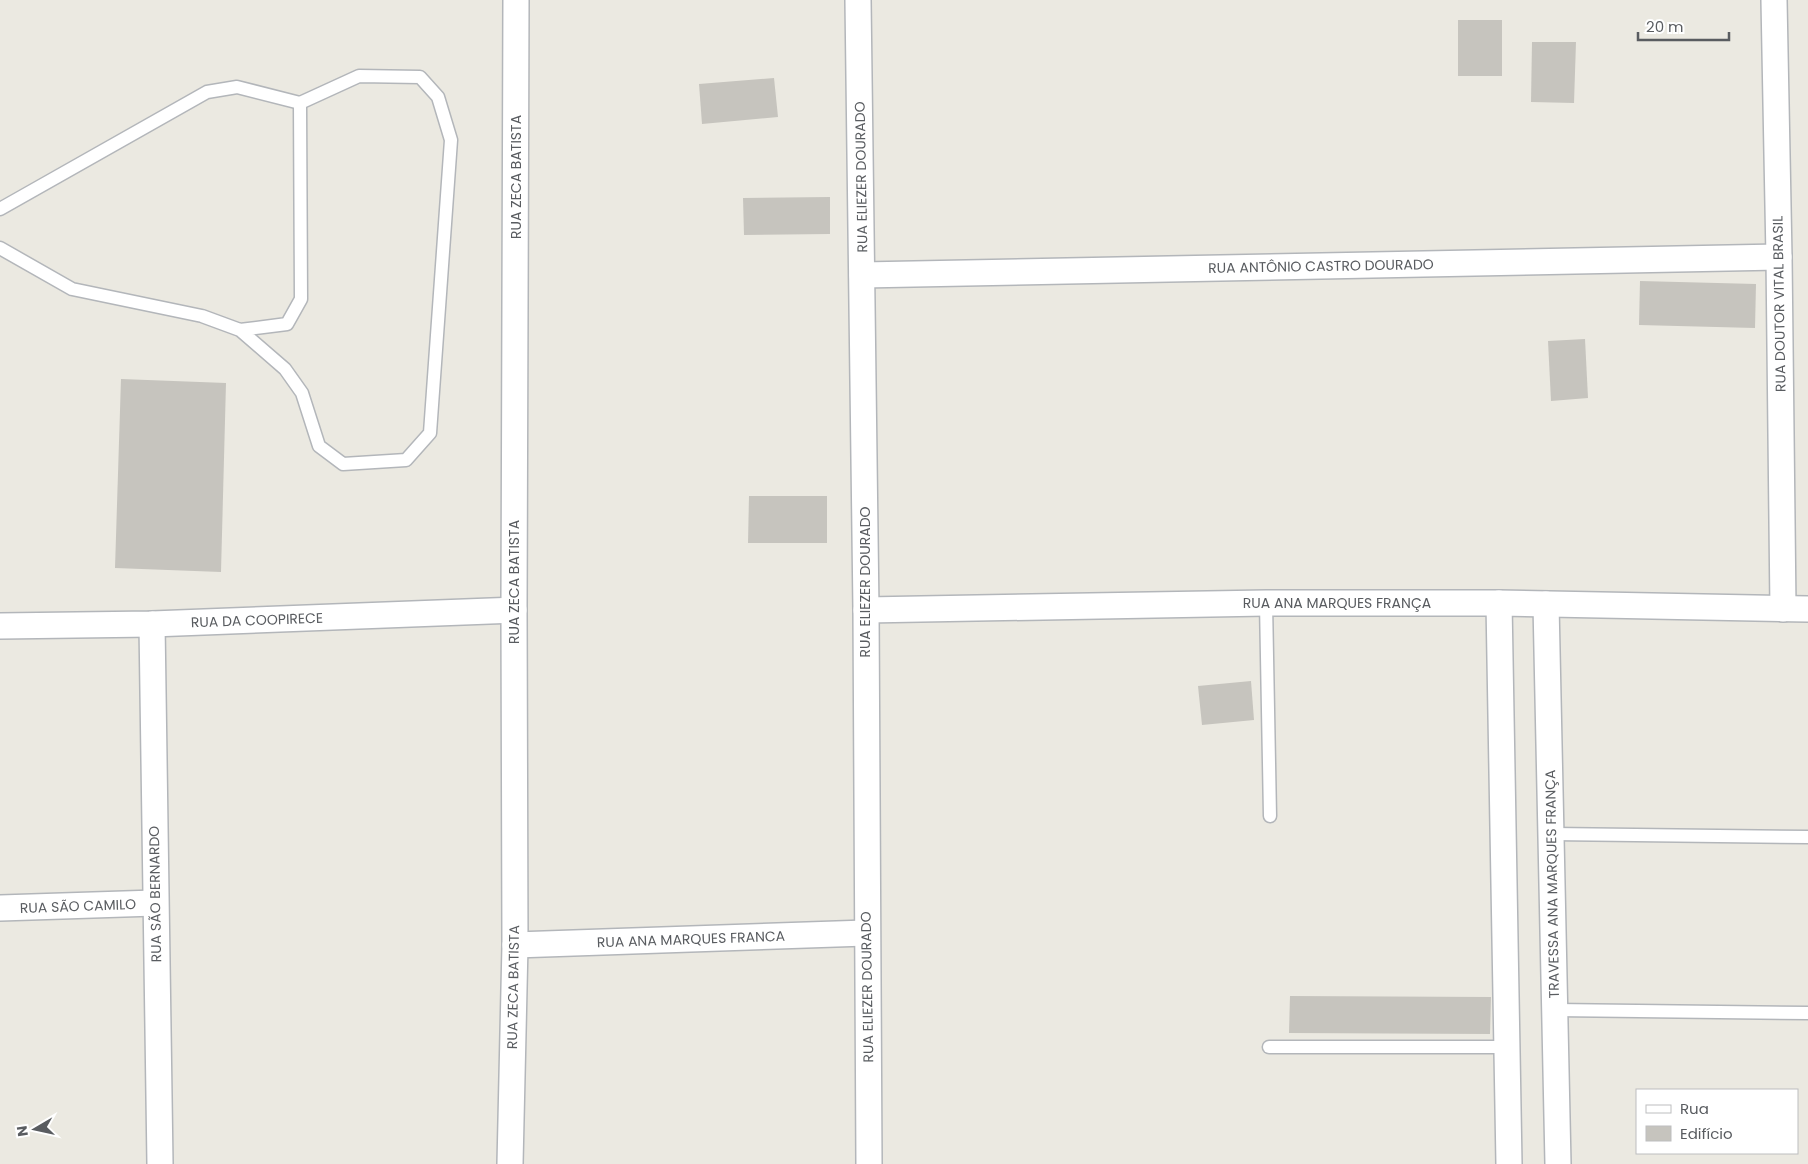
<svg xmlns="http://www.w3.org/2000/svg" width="1808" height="1164" font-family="Poppins,sans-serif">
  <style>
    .building { fill: #c6c4be }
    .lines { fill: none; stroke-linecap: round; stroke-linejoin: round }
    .service-casing { stroke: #b3b6ba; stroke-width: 15 }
    .minor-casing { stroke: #b3b6ba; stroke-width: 28 }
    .service { stroke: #fff; stroke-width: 12 }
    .minor { stroke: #fff; stroke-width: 25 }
    .labels { text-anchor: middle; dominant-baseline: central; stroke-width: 4; stroke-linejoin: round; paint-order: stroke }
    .street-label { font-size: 14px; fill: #595c60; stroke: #fff }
  </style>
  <rect width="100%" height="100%" fill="#ebe9e1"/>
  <g class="building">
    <rect x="1458" y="20" width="44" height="56"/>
    <polygon points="1532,42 1576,42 1574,103 1531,102"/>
    <polygon points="774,78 778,117 702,124 699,84"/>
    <polygon points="830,197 830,234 744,235 743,198"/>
    <polygon points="1640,281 1756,284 1755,328 1639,325"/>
    <polygon points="1585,339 1588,398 1551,401 1548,341"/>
    <polygon points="121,379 226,383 221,572 115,568"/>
    <polygon points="749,496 827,496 827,543 748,543"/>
    <polygon points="1251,681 1254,720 1202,725 1198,686"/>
    <polygon points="1290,996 1491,997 1490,1034 1289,1033"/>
  </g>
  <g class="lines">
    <g class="service-casing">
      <g id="service">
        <polyline points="0,209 207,92 237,87 300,103"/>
        <polyline points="0,248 72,289 202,316 240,330 285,369 302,393 319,446 343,464 406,460 430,433 451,140 438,97 420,77 359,76 300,103 301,299 287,324 240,330"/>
        <polyline points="1266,603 1270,816"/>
        <polyline points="1552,834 1808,837"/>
        <polyline points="1555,1010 1808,1013"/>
        <polyline points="1269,1047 1507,1047"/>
      </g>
    </g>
    <g class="minor-casing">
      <g id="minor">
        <polyline points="858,0 866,610 869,1164"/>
        <polyline points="1774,0 1779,257 1783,609"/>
        <polyline points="862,275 1779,257"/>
        <polyline points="1499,603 1509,1164"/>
        <polyline points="1546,604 1558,1164"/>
        <polyline points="866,610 1266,603 1499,603 1808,609"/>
        <polyline points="152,624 160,1164"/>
        <polyline points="0,626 152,624 514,610"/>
        <polyline points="0,908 155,903"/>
        <polyline points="515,945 866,933"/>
        <polyline points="510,1164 515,945 514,610 516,0"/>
      </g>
    </g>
    <use href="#service" class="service"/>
    <use href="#minor" class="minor"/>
  </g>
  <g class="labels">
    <g class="street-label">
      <text transform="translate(516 177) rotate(-90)">RUA ZECA BATISTA</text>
      <text transform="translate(861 177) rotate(-91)">RUA ELIEZER DOURADO</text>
      <text transform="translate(1321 266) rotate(-1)">RUA ANTÔNIO CASTRO DOURADO</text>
      <text transform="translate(1779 304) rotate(-91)">RUA DOUTOR VITAL BRASIL</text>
      <text transform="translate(514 582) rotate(-90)">RUA ZECA BATISTA</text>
      <text transform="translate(865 582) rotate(-90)">RUA ELIEZER DOURADO</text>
      <text x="1337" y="603">RUA ANA MARQUES FRANÇA</text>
      <text transform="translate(257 620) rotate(-2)">RUA DA COOPIRECE</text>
      <text transform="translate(1552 884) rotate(-91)">TRAVESSA ANA MARQUES FRANÇA</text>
      <text transform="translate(155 894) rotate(-91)">RUA SÃO BERNARDO</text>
      <text transform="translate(78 906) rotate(-2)">RUA SÃO CAMILO</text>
      <text transform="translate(691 939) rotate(-2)">RUA ANA MARQUES FRANCA</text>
      <text transform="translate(513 987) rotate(-89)">RUA ZECA BATISTA</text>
      <text transform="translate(867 987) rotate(-91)">RUA ELIEZER DOURADO</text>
    </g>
  </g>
  <rect x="1636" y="1089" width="162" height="65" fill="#ffffff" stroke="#bdbebf"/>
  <rect x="1646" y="1105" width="25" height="8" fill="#ffffff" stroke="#bdbebf"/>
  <text x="1680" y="1114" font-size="15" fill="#595c60">Rua</text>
  <rect x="1646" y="1126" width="25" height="15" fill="#c6c4be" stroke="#bdbebf"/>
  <text x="1680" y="1139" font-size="15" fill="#595c60">Edifício</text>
  <g transform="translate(35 1129) rotate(261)" stroke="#ffffff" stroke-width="4" paint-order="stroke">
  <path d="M0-4L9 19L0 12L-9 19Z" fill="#595c60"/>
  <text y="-8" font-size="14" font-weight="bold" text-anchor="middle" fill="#595c60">N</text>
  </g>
  <path d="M1638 32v8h91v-8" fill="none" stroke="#595c60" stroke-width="2.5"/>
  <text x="1646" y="32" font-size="15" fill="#595c60" stroke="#ffffff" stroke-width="4" paint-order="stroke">20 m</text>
</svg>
